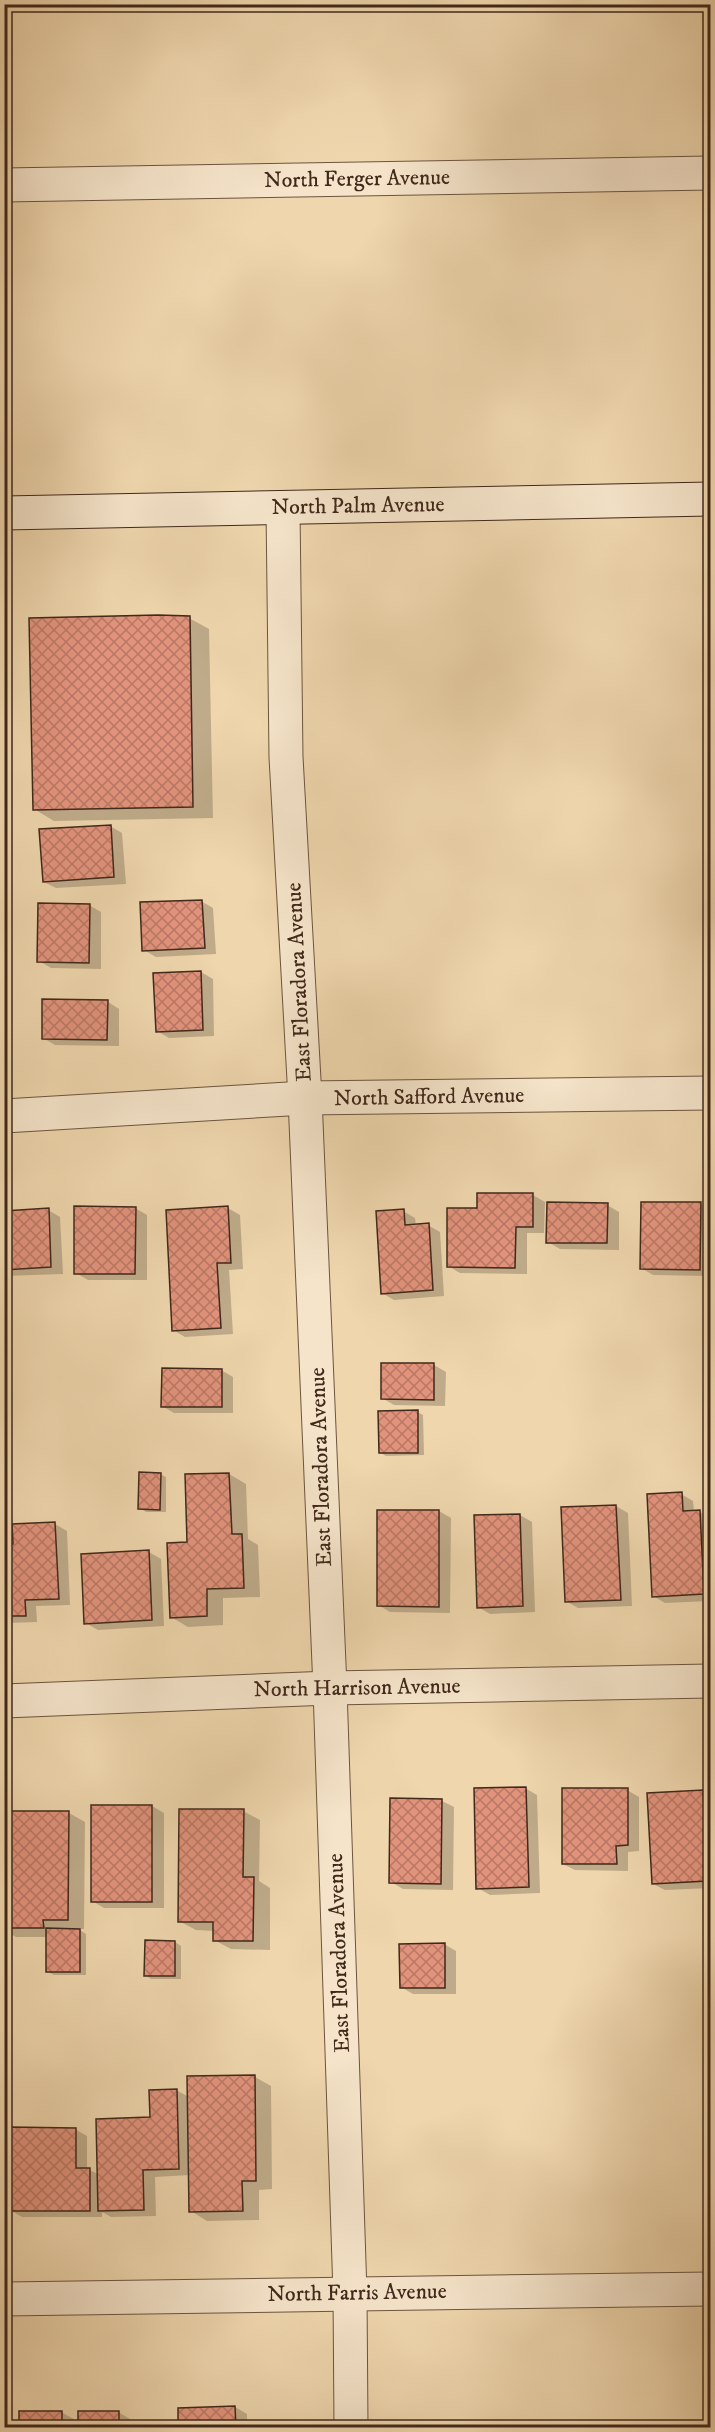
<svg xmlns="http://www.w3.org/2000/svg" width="715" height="2432" font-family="'IM FELL DW Pica',serif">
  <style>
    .shadow { fill: #0003 }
    .building { fill: url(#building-cross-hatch); stroke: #40281b; stroke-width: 1.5 }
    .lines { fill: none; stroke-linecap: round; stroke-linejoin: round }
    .minor-casing { stroke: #6c5440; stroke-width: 35 }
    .secondary-casing { stroke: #40281b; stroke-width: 35 }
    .minor { stroke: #f5e4ca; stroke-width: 33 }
    .secondary { stroke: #f5e4ca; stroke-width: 33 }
    .labels { text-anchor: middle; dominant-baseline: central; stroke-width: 4.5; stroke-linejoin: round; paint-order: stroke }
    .street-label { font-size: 22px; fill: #40281b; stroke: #f5e4ca }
  </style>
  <defs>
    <pattern id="building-cross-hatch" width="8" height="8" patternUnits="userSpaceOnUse" patternTransform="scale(1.5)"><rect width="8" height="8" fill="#e2937c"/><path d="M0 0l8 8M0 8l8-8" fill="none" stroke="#b97865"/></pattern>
  </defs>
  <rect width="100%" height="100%" fill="#efd6ad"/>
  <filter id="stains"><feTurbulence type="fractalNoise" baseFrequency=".00333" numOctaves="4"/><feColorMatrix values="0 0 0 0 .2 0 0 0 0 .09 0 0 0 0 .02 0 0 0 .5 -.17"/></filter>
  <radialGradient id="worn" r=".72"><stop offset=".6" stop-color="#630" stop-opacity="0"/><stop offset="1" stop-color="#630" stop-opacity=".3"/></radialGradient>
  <g class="shadow">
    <polygon points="189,618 209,629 213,818 54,821 34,809"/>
    <polygon points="110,826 122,833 126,884 56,888 44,882"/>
    <polygon points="201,901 213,908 216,954 156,957 144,950"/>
    <polygon points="89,905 101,912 101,969 51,968 39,961"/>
    <polygon points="201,972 213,979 214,1036 169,1038 157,1031"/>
    <polygon points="108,1002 119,1009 119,1046 55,1045 43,1038"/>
    <polygon points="533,1195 545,1202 544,1233 527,1233 527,1274 460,1273 448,1266 478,1210"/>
    <polygon points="700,1204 710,1210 710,1276 653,1275 641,1268"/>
    <polygon points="607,1205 619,1212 619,1250 560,1249 548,1242"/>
    <polygon points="135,1208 147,1215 147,1280 88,1280 76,1273"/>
    <polygon points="228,1208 240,1215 243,1269 229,1270 233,1334 185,1337 173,1330"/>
    <polygon points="48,1210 60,1217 63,1274 4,1276 4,1212"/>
    <polygon points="403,1211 415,1218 416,1226 428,1225 440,1232 444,1296 394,1300 382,1293"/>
    <polygon points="383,1364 434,1365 446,1372 445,1406 394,1405 382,1398"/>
    <polygon points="221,1370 233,1377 233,1413 174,1413 162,1406"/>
    <polygon points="417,1412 423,1415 424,1455 386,1456 381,1453"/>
    <polygon points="160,1474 166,1477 166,1512 146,1512 140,1508"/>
    <polygon points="229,1474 246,1484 248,1539 258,1545 260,1597 223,1598 223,1625 188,1627 171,1617 189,1544 187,1476"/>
    <polygon points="681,1494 693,1501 694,1512 700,1512 710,1518 710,1601 665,1603 653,1596"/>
    <polygon points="616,1506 628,1513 632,1606 578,1608 566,1601"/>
    <polygon points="439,1511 451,1518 450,1613 390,1612 378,1605"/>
    <polygon points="520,1515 532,1522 535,1612 490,1614 478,1607"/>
    <polygon points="55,1524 67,1531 70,1605 36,1606 37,1622 8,1623 4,1621 4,1546 14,1546 14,1526"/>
    <polygon points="149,1552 161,1559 164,1626 98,1630 86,1623"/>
    <polygon points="525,1788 537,1795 540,1893 490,1895 478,1888"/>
    <polygon points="627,1790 639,1797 639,1851 628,1852 628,1871 575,1870 563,1864"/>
    <polygon points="702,1792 710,1797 710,1888 665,1890 653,1884"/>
    <polygon points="442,1801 454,1807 453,1890 403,1889 391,1882"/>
    <polygon points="152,1806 164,1813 164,1908 104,1908 92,1901"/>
    <polygon points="243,1811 260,1820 259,1881 270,1888 270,1950 231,1949 214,1940 214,1931 196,1930 179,1921"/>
    <polygon points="4,1812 69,1813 85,1822 84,1929 78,1929 86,1934 86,1975 54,1975 48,1972 48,1937 16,1937 4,1930"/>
    <polygon points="146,1942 175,1942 181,1946 181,1979 151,1979 145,1975"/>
    <polygon points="444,1944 456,1951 456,1994 413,1994 401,1987"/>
    <polygon points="255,2077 271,2086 272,2189 259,2190 259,2220 207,2221 191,2211 190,2175 155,2177 156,2216 111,2217 102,2212 102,2217 22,2217 10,2210 75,2129 87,2136 87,2169 98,2174 176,2090 189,2097"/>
    <polygon points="235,2407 247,2414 247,2428 180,2428"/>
    <polygon points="61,2412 79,2422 118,2412 130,2419 131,2428 20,2428"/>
  </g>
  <g class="building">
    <polygon points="158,615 190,616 193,807 33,810 29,618"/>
    <polygon points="111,825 114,877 43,882 39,829"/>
    <polygon points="202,900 205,948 142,951 140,902"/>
    <polygon points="38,903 90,904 89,963 37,962"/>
    <polygon points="201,971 203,1030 156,1032 153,973"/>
    <polygon points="42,999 108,1000 107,1040 42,1039"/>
    <polygon points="477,1193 533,1193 533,1227 516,1227 515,1268 447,1267 447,1208 477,1208"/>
    <polygon points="547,1202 608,1203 607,1243 546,1243"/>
    <polygon points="641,1202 701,1202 700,1270 640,1269"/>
    <polygon points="74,1206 136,1207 135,1274 74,1274"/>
    <polygon points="228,1206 231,1263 217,1263 221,1328 172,1331 166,1210"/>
    <polygon points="49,1208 51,1267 4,1270 4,1211"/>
    <polygon points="404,1209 405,1225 429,1223 433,1290 381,1294 376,1211"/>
    <polygon points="381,1363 434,1363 434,1400 381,1399"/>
    <polygon points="162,1368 222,1369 222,1407 161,1407"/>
    <polygon points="418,1410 418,1453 379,1453 378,1411"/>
    <polygon points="139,1472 161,1473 160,1510 138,1509"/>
    <polygon points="229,1473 232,1534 242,1534 244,1588 207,1589 207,1616 170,1618 167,1543 187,1542 185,1474"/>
    <polygon points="682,1492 683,1511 700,1510 704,1594 652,1597 647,1494"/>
    <polygon points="616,1505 621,1600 565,1602 561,1507"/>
    <polygon points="377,1510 439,1510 439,1607 377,1606"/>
    <polygon points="520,1514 523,1606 477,1608 474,1515"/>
    <polygon points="55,1522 59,1599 25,1600 26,1616 4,1616 4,1544 13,1544 12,1524"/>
    <polygon points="149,1550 152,1620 84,1624 81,1554"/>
    <polygon points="526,1787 529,1887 476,1889 474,1788"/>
    <polygon points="562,1788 628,1788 628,1845 616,1846 617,1864 562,1864"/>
    <polygon points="703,1790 707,1881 652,1884 647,1793"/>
    <polygon points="390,1798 442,1799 441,1884 389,1883"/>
    <rect x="91" y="1805" width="61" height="97"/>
    <polygon points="179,1809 244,1809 243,1877 254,1877 253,1941 213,1941 213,1922 178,1922"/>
    <polygon points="4,1811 69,1811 68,1920 43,1920 44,1928 4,1928"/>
    <polygon points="46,1928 80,1929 80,1972 46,1972"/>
    <polygon points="145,1940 175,1941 175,1976 144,1976"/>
    <polygon points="445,1943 445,1988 400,1988 399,1944"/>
    <polygon points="255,2075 256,2181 242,2181 243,2211 189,2212 187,2076"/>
    <polygon points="177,2089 179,2169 143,2170 144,2210 98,2211 96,2119 150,2117 149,2090"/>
    <polygon points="9,2127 76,2128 76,2168 90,2168 90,2211 9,2211"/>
    <polygon points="235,2406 236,2428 178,2428 178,2408"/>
    <rect x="19" y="2411" width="43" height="17"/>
    <rect x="78" y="2411" width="41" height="17"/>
  </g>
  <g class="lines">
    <g class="minor-casing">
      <g id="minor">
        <polyline points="4,185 710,173"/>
        <polyline points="283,508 286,757 305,1098 330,1688 350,2293 351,2428"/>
        <polyline points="4,1116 305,1098 710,1093"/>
        <polyline points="4,1701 330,1688 710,1681"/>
        <polyline points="4,2299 710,2289"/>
      </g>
    </g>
    <g class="secondary-casing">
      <polyline id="secondary" points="4,513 710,499"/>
    </g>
    <use href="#minor" class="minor"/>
    <use href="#secondary" class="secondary"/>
  </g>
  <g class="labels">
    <g class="street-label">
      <text transform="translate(357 179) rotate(-1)">North Ferger Avenue</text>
      <text transform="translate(358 506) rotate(-1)">North Palm Avenue</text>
      <text transform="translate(299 982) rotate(-93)">East Floradora Avenue</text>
      <text transform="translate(429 1097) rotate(-1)">North Safford Avenue</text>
      <text transform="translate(321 1467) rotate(-92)">East Floradora Avenue</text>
      <text transform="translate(357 1688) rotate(-1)">North Harrison Avenue</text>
      <text transform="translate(339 1953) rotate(-92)">East Floradora Avenue</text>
      <text transform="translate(357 2293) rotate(-1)">North Farris Avenue</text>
    </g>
  </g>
  <rect width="715" height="2432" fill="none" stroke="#efd6ad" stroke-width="24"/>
  <rect x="6" y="6" width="703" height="2420" fill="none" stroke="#40281b" stroke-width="3"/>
  <rect x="12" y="12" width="691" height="2408" fill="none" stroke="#40281b" stroke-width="1.5"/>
  <rect width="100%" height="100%" filter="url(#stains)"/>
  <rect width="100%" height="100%" fill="url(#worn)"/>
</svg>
